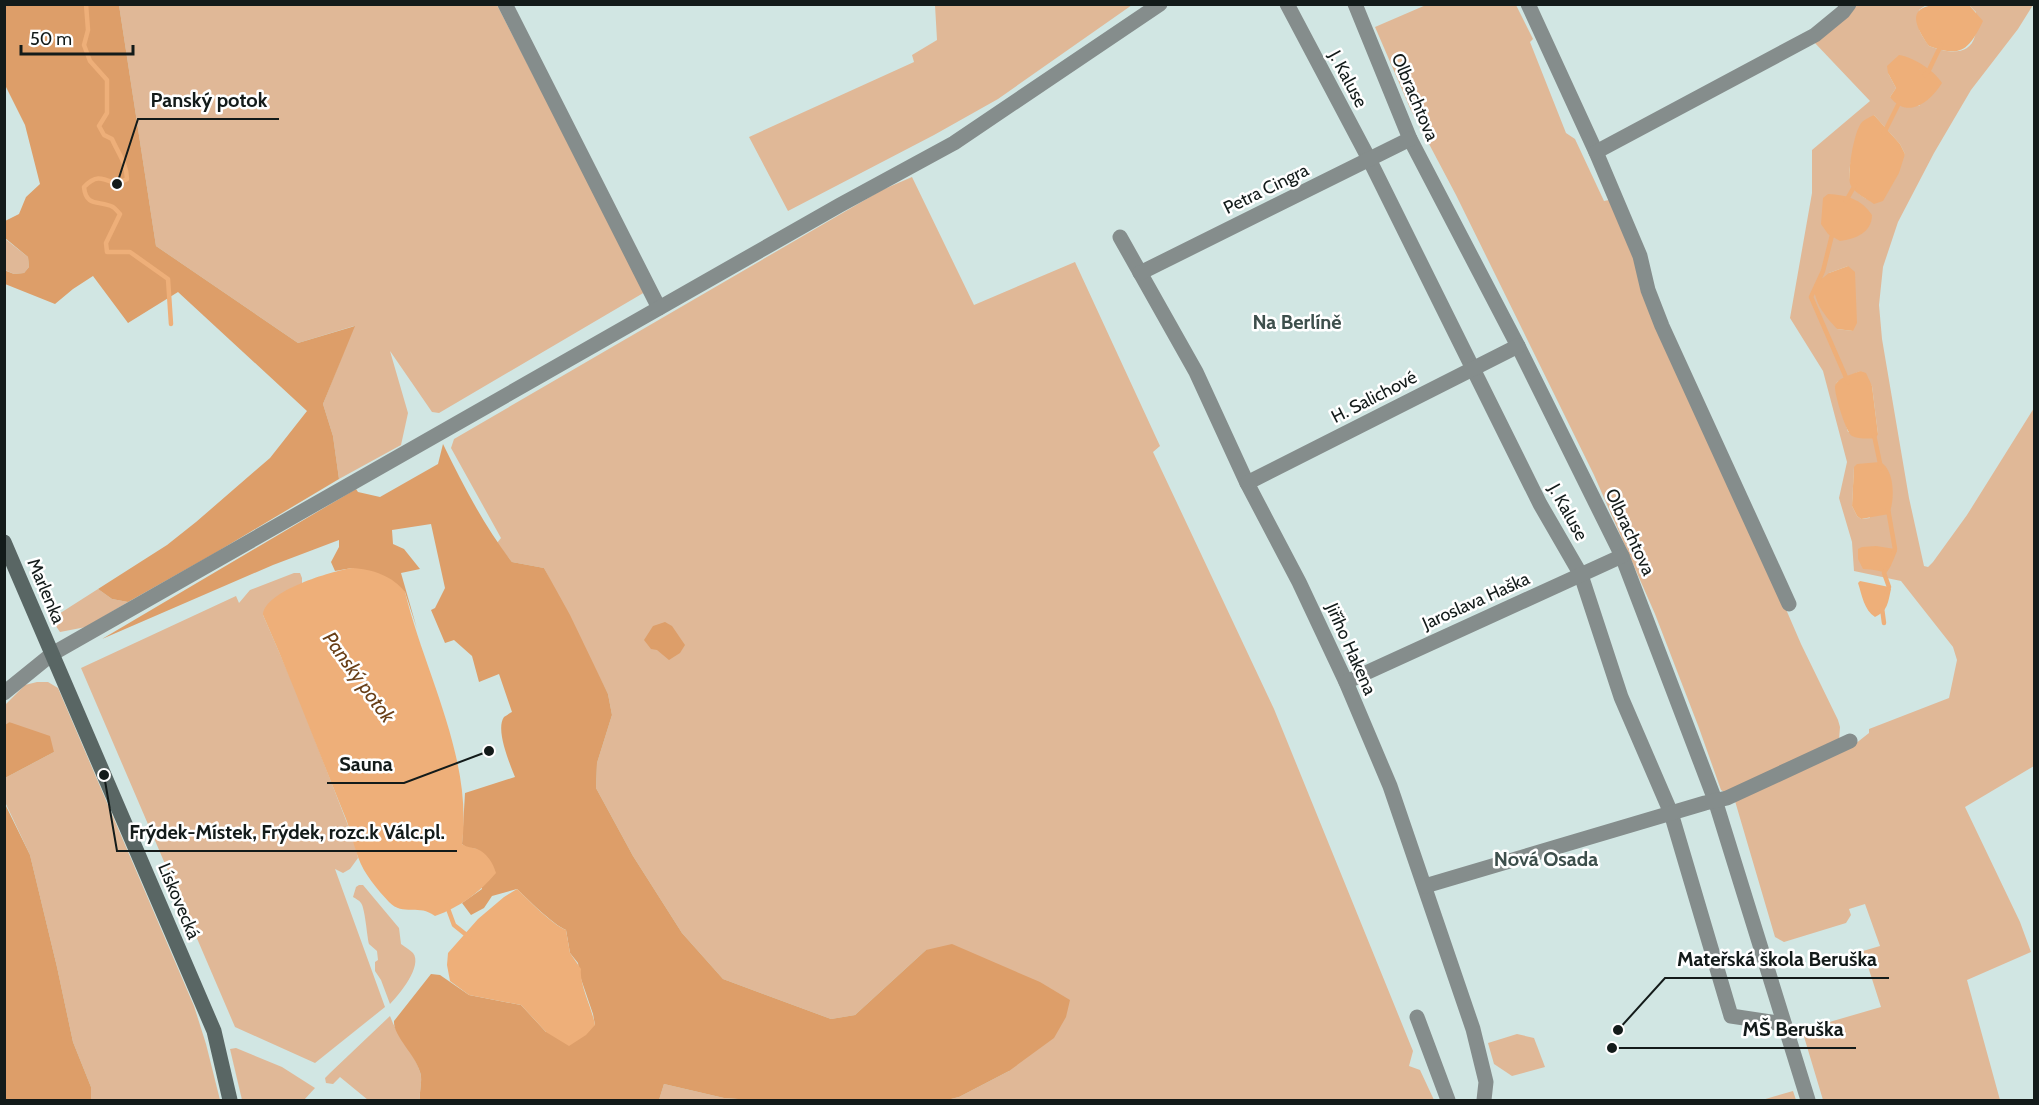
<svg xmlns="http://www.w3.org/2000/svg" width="2039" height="1105" font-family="Cabin,sans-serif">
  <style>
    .green { fill: #e0b897; fill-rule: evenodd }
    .forest { fill: #dd9e69 }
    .water { fill: #eeaf79 }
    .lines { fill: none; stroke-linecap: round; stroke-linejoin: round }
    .stream { stroke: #eeaf79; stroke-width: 4.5 }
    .street { stroke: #858d8c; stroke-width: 15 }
    .secondary { stroke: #596664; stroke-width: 15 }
    .labels { text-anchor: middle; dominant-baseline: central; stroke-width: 5; stroke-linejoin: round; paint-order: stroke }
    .street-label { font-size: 18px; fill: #131b1a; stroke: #fff }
    .neighbourhood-label { font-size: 20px; font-weight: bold; fill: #3d4f4c; stroke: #fff }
    .water-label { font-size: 20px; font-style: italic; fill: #693f17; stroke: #fff }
    .leader { fill: none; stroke: #131b1a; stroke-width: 2 }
    .callout-dot { fill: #131b1a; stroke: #fff; stroke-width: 2 }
    .callout-label { font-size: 20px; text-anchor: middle; font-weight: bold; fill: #131b1a; stroke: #fff; stroke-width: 5; stroke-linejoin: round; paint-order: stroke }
  </style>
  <rect width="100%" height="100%" fill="#d1e6e3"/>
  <g class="green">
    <polygon points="119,5 497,5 645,292 439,413 432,412 390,351 408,413 401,445 339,479 333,436 323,404 354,326 298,343 156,246"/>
    <polygon points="935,5 1132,5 998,99 934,135 788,211 749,137 914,62 912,55 937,40"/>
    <polygon points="1426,5 1516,5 1533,39 1530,42 1566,133 1575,139 1604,201 1609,200 1801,644 1838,720 1840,727 1839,740 1727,794 1721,790 1699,728 1655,614 1594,475 1456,195 1410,108 1375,27"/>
    <path d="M1855,5H1926L1919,10C1917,28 1918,31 1929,46C1944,52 1969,58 1975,36C1977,29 1976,19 1976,12L1969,5H2033L2018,29L1971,90L1934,153L1898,222L1883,267L1879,305L1882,339L1909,498L1924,566L1928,567L1933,562L1967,515L2034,408V766L1965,807L2020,922L2031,952L1967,980L2000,1100H1823L1802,1030L1881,1007L1863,951L1880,946L1865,904L1849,909L1851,915L1846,923L1784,942L1775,937L1735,801L1850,748L1869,733V729L1949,698L1957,660L1953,647L1901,581L1854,571L1852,542L1839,498L1847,462L1823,371L1790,318L1812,193V150L1870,101L1814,42ZM1888,73L1920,106L1890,97L1896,88ZM1874,115L1900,144L1905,154L1874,203C1869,200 1862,197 1858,193C1835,173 1864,136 1874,115ZM1848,266L1853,331L1837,329L1829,273ZM1860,371L1872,386L1878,434L1848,432L1835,387L1837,382ZM1854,467L1870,518L1861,519L1857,516L1852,506Z"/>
    <polygon points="912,177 974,305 1075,262 1160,446 1153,452 1274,709 1413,1051 1409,1066 1420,1070 1434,1100 947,1100 959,1097 1009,1071 926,950 855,1015 831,1019 723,979 682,933 633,856 596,788 597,763 612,715 608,694 544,568 512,562 497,543 501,538 451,448 454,439 882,190"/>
    <polygon points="4,238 28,257 29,267 24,273 14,274 5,270"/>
    <polygon points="294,573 300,573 302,578 302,584 278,596 263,615 296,691 354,841 358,858 350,869 343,873 335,869 385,1007 315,1063 235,1027 81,668 236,596 239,603 250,590"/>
    <polygon points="98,589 112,599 128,602 86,627 60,632 51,619"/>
    <polygon points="37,682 48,682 58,688 194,1006 206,1044 220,1100 91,1100 91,1087 73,1042 57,967 30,855 5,802 5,778 54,752 9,722 5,725 5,705 25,685"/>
    <path d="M359,885H363L399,928L401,944C405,947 410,950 413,953C423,966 399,995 390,1004L381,980L375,971V962L378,960L377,951L369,944C367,936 365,908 361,903C359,900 356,899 353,897L356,887Z"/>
    <path d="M390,1016C397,1037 414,1051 420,1072C423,1080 419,1091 420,1100H368L340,1077L333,1084L326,1083L325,1078L330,1073Z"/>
    <polygon points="1517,1034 1534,1038 1545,1067 1512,1076 1494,1064 1488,1043"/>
    <polygon points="236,1048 282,1067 315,1088 304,1100 242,1100 230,1049"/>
    <polygon points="664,1084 724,1098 752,1100 659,1100"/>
    <polygon points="1793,1091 1796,1100 1762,1100"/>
  </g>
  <g class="forest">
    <polygon points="5,5 119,5 156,246 298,343 355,326 323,404 333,436 339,479 215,553 128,602 112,599 98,589 167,545 196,522 270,458 307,411 178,292 128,323 93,276 73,289 55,304 5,284 4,270 14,274 24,273 29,267 28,257 5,238 5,221 19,214 26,197 40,184 25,125 5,85"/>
    <path d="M443,444C463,485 484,526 512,562L544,568L570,615L608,694L612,715L597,763L596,788L633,856L682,933L723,979L831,1019L855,1015L926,950L952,944L1040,982L1070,1000L1066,1017L1054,1038L1009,1071L959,1097L947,1100H752L724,1098L664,1084L659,1100H420C419,1091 423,1080 420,1072C415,1054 393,1036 394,1021L431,974L440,975L469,995L521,1005L546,1032L595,1025L593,1014L580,976L578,963L570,953L566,930C551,923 530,901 517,889L492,896L484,908L471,915L462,903L482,889L477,849L467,848L462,844L465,793L515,777C510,764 495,730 504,717C505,717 511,712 512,712L499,674L479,682L472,656L454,640L445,643L431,610L435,608L445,588L431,524L392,530L393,544L404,549L420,569L401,573L417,629L405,592L352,568L335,571L331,562L339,547V540L273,565L102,639L356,489L358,492L380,497L438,464Z"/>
    <polygon points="665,622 672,626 685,645 680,653 669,660 657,650 651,649 644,640 653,626"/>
    <polygon points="9,722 50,736 54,752 5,778 5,725"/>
    <polygon points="4,802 30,855 57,967 73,1042 91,1087 91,1100 5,1100"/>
  </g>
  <g class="water">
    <path d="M1969,5L1983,21C1969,50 1961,58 1929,46C1896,0 1933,4 1969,5Z"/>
    <path d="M1899,55C1913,57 1935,71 1942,83C1930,102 1908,120 1890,97L1896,88L1888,73L1887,66Z"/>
    <path d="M1874,115L1900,144L1905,154L1899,173L1883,201L1874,204C1867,199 1856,194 1851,186C1846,177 1854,130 1862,122C1865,119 1870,117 1874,115Z"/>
    <path d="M1828,194C1847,195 1861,199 1872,215C1872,232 1856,239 1840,241L1828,234L1821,224L1823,198Z"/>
    <path d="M1848,266L1855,272L1857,323L1853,331L1837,329C1825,316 1814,303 1814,285L1829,273Z"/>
    <path d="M1860,371L1866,373L1872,386L1878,434L1876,438C1869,439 1858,439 1852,436C1846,433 1834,393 1835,386C1837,378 1853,374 1860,371Z"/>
    <path d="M1880,462C1895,469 1895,501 1889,514L1861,519L1857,516L1852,506L1854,467L1857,464Z"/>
    <path d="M1876,546L1895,549L1897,551C1885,581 1890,570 1863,569L1858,559V549L1862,547Z"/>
    <path d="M352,568C372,569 393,576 405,592C425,674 473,758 462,844C468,848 471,847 477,849C487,853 493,863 496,873C479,893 460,907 435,916C417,903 404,917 389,902C377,889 364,874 358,857C353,843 350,828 344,814C317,748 292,680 263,615C264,591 332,571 352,568Z"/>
    <path d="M1860,581L1889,587L1891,589C1888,602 1888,611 1875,617C1864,610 1862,595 1858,583Z"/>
    <path d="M517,889C530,901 550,923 566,930L570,953L581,969C579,984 592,1008 595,1025L586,1035L569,1046L546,1032L521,1005L469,995L450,981L447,965L448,953L478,919L504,897Z"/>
  </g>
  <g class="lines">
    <g class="stream">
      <path d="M86,4L88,30L84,45L90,61L107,80V113L99,126L104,135L112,139C118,153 127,164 127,179L117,184C102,178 96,174 84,187C86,208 100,200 113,207C116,209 118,212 120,214L106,243L107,252H130L168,279L171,324"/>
      <polyline points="1925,75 1929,70 1941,45"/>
      <polyline points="1884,133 1899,103"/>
      <polyline points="1846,201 1855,185"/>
      <polyline points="1833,231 1823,271 1811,297 1848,382"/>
      <polyline points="1874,435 1881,468"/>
      <polyline points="1888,509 1895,549 1893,553"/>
      <polyline points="1886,569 1884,573 1889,587 1887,592"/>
      <polyline points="1882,608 1884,623"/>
      <polyline points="447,906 454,925 469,937"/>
    </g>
    <g class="street">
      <polyline points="505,4 659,308"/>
      <polyline points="1287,4 1369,159 1540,504 1581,575 1621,697 1671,813 1731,1016 1784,1024"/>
      <polyline points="1355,4 1410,139 1518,346 1622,556 1715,800 1808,1100"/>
      <polyline points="1528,4 1596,152 1640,256 1648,290 1662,326 1789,604"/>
      <polyline points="1596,152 1815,35 1843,12 1849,4"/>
      <polyline points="1120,237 1196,372 1247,483 1299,582 1346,682 1390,786 1473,1029 1486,1082 1484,1100"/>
      <polyline points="1140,273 1410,139"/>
      <polyline points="1247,483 1518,346"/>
      <polyline points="1346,682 1622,556"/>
      <polyline points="4,693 52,654 840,205 954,143 1160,4"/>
      <polyline points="1425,886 1705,803 1727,798 1850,741"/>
      <polyline points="1417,1017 1448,1100"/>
    </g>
    <polyline class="secondary" points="4,542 214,1031 230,1100"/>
  </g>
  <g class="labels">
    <g class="street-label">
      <text transform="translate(1348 79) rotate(62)">J. Kaluse</text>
      <text transform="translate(1415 97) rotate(67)">Olbrachtova</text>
      <text transform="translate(1266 189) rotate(-26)">Petra Cingra</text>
      <text transform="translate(1374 397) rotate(-27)">H. Salichové</text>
      <text transform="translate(1568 512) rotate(61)">J. Kaluse</text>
      <text transform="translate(1630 532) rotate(65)">Olbrachtova</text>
      <text transform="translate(46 591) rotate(67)">Marlenka</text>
      <text transform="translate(1476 601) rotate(-24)">Jaroslava Haška</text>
      <text transform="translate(1351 649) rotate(66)">Jiřího Hakena</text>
      <text transform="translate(179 901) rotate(67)">Lískovecká</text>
    </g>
    <g class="neighbourhood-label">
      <text x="1297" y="322">Na Berlíně</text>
      <text x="1546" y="859">Nová Osada</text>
    </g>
    <g class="water-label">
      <text transform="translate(359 677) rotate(54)">Panský potok</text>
    </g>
  </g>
  <path class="leader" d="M117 184L138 119H279M489 751L404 783H327M104 775L117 851H457M1618 1030L1665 978H1889M1612 1048L1730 1048H1856"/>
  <g class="callout-dot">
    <circle cx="117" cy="184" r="6"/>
    <circle cx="489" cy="751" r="6"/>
    <circle cx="104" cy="775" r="6"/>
    <circle cx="1618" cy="1030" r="6"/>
    <circle cx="1612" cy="1048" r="6"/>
  </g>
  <g class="callout-label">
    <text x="209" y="107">Panský potok</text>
    <text x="366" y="771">Sauna</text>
    <text x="287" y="839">Frýdek-Místek, Frýdek, rozc.k Válc.pl.</text>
    <text x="1777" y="966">Mateřská škola Beruška</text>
    <text x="1793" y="1036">MŠ Beruška</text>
  </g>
  <rect width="2039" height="1105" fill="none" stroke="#131b1a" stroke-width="12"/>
  <path d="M21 45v9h112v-9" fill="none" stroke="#131b1a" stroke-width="3"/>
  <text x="30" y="45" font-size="18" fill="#131b1a" stroke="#ffffff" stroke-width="4.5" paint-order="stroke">50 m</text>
</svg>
